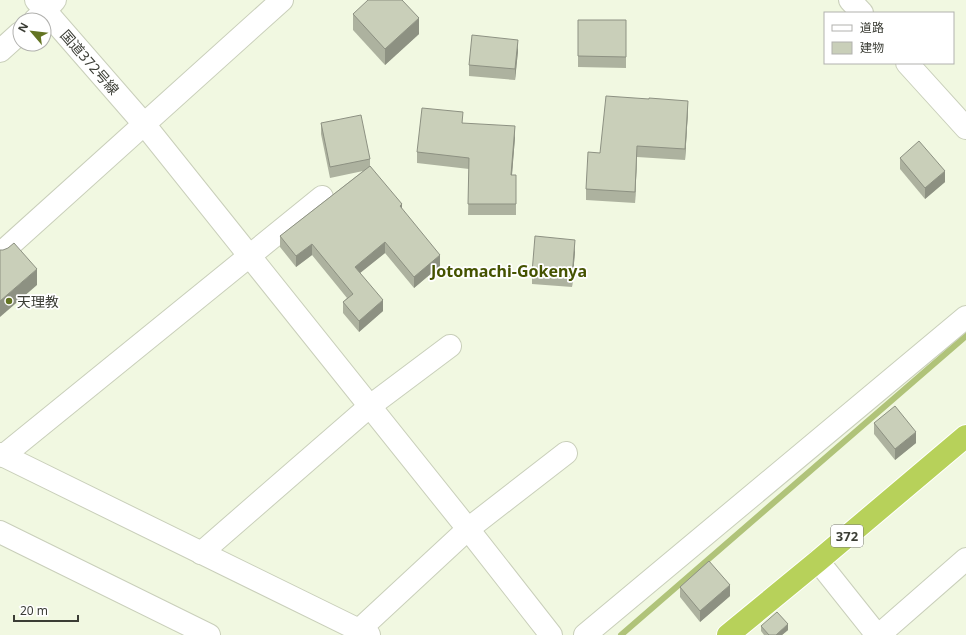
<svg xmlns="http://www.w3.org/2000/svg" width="966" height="635" font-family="'Noto Sans','Noto Sans JP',sans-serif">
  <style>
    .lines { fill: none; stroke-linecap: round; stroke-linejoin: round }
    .stream { stroke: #b0c379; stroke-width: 6 }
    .street-casing { stroke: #c9cfba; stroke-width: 24 }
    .secondary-casing { stroke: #c9cfba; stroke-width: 24 }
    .highway-casing { stroke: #fff; stroke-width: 24 }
    .street { stroke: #fff; stroke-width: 22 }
    .secondary { stroke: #fff; stroke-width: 22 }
    .highway { stroke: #b7d15a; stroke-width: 22 }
    .wall { fill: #adb29f }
    .shaded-wall { fill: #8d9182 }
    .building { fill: #c9cfb9; stroke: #8d9182 }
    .poi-dot { fill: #637422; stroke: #fff; stroke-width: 1.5 }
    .labels { text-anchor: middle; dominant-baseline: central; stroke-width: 3.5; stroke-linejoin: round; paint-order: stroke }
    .shield { fill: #fff; stroke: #767772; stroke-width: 1 }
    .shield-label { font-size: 13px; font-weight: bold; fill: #3b3d35 }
    .street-label { font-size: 14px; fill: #3b3d35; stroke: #fff }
    .poi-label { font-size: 14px; fill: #3b3d35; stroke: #fff; text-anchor: start }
    .quarter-label { font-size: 16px; font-weight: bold; fill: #455300; stroke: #fff }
  </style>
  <rect width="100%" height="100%" fill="#f1f8e1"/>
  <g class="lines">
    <polyline class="stream" points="621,635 966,336"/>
    <g class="street-casing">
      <g id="street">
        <polyline points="850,0 862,13"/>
        <polyline points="35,20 46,10 55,0"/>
        <polyline points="0,51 20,33"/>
        <polyline points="907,63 966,128"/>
        <polyline points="144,124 468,529 551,635"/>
        <polyline points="0,254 282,0"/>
        <polyline points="0,454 369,635"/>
        <polyline points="3,456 322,197"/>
        <polyline points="0,532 209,635"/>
        <polyline points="201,553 370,406 450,346"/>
        <polyline points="818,561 877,635"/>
        <polyline points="359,630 468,529 566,453"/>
        <polyline points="585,635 966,317"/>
        <polyline points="879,635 966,559"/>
      </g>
    </g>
    <g class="secondary-casing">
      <polyline id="secondary" points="36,0 144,124"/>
    </g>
    <g class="highway-casing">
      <polyline id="highway" points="728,635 818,561 966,436"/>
    </g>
    <use href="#street" class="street"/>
    <use href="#secondary" class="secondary"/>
    <use href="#highway" class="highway"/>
  </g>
  <g class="wall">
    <polygon points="353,14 419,34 385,65 353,30"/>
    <polygon points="578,20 626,20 626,68 578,67"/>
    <polygon points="518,51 515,80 469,76 469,65"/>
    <polygon points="688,111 685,160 637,157 635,203 586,200 586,189 600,153"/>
    <polygon points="321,123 370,159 370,166 402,209 440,266 414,288 385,253 360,273 383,311 359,332 343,313 343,302 347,298 312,255 296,267 280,247 280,236 363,171 330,178 321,134"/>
    <polygon points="463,123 515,137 512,175 516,175 516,215 468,215 469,169 417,163 417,152"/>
    <polygon points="900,158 945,182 925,199 900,169"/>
    <polygon points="575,251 572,287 532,284 532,273"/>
    <polygon points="874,423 916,443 895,460 874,434"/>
    <polygon points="680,587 730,596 700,622 680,597"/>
    <polygon points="761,626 788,630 782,635 764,635 761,631"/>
  </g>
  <g class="shaded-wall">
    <polygon points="419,18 419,34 385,65 385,49"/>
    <polygon points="518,40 518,51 515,80 515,69"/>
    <polygon points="688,101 688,111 685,160 685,149"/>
    <polygon points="515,126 515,137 511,186 511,175"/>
    <polygon points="637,146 637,157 635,203 635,192"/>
    <polygon points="945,171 945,182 925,199 925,188"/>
    <polygon points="402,204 402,215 400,206"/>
    <polygon points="575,240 575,251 572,287 572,277"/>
    <polygon points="385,242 385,253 355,277 355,267"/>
    <polygon points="312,244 312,255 296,267 296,256"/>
    <polygon points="440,255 440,266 414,288 414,277"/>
    <polygon points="37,269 37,285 0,317 0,301"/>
    <polygon points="383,300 383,311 359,332 359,321"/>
    <polygon points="916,432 916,443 895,460 895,449"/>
    <polygon points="730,585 730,596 700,622 700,611"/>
    <polygon points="788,624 788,630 782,635 776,635"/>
  </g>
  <g class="building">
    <polygon points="368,0 402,0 419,18 385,49 353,14"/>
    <polygon points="578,20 626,20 626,57 578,56"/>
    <polygon points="472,35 518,40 515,69 469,65"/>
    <polygon points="606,96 649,99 649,98 688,101 685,149 637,146 635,192 586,189 588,152 600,153"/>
    <polygon points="422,108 463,112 462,123 515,126 511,175 516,175 516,204 468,204 469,158 417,152"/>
    <polygon points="361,115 370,159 330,167 321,123"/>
    <polygon points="919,141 945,171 925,188 900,158"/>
    <polygon points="370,166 402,204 400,206 440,255 414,277 385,242 355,267 383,300 359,321 343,302 353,294 312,244 296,256 280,236"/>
    <polygon points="535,236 575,240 572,277 532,273"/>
    <polygon points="14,243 37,269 0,301 0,250 3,250 8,248"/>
    <polygon points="895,406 916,432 895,449 874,423"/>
    <polygon points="709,561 730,585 700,611 680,587"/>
    <polygon points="777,612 788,624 776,635 769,635 761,626"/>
  </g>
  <circle class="poi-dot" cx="9" cy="301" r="4"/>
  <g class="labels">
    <rect class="shield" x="831" y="525" width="32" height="22" rx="3"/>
    <g class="shield-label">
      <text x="847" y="536">372</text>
    </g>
    <g class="street-label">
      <text transform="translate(90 62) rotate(49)">国道372号線</text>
    </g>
    <g class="poi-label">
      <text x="17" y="301">天理教</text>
    </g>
    <g class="quarter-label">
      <text x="509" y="271">Jotomachi-Gokenya</text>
    </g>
  </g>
  <rect x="824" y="12" width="130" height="52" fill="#ffffff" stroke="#b1b1ae"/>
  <rect x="832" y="25" width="20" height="6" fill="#ffffff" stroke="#b1b1ae"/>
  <text x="860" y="32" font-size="12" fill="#3b3d35">道路</text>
  <rect x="832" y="42" width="20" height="12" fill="#c9cfb9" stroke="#b1b1ae"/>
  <text x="860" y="52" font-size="12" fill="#3b3d35">建物</text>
  <g transform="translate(32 32) rotate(298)"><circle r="19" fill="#ffffff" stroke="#b1b1ae"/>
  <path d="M0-3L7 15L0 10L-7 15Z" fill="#637422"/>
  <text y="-6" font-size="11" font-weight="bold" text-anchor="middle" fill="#3b3d35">N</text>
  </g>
  <path d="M14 615v6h64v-6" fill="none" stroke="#3b3d35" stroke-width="2"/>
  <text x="20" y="615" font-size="12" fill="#3b3d35" stroke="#ffffff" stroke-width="3" paint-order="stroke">20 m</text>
</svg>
